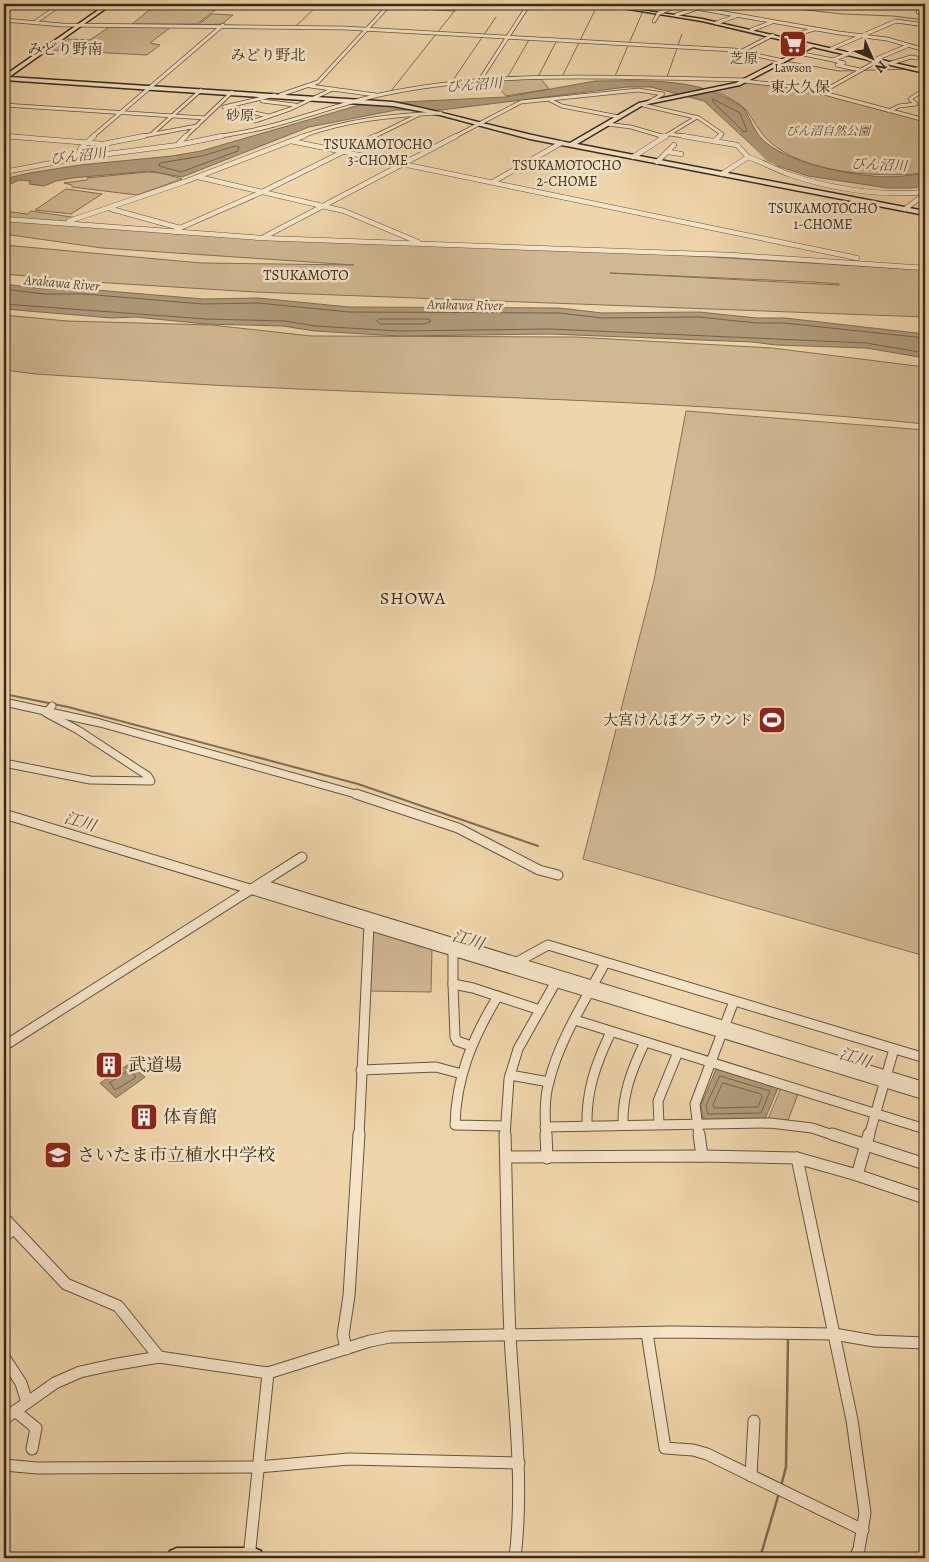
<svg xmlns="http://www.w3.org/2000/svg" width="929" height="1562" font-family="Alegreya,'Noto Serif JP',serif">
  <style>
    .green { fill: #d0b893; stroke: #847258; fill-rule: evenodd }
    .water { fill: #b09b7a; stroke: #806e54 }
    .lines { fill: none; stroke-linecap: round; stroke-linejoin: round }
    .shore { stroke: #74634b; stroke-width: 1 }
    .stream-far2 { stroke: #806e54; stroke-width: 1 }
    .stream-far1 { stroke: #806e54; stroke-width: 2 }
    .stream { stroke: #806e54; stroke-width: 2.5 }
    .river { fill: #b09b7a; fill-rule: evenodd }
    .street-far4-casing { stroke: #655640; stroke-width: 4.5 }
    .street-far3-casing { stroke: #655640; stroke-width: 5.5 }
    .street-far2-casing { stroke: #655640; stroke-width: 9 }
    .street-far1-casing { stroke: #655640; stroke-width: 11 }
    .street-casing { stroke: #655640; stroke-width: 13 }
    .secondary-casing { stroke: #372b1c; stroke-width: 3 }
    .primary-casing { stroke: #372b1c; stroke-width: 3 }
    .street-far4 { stroke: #f5e4c8; stroke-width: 3 }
    .street-far3 { stroke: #f5e4c8; stroke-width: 4.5 }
    .street-far2 { stroke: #f5e4c8; stroke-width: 7 }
    .street-far1 { stroke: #f5e4c8; stroke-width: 9 }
    .street { stroke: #f5e4c8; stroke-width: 11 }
    .secondary { fill: #f5e4c8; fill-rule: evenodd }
    .primary { fill: #efd5ab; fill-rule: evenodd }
    .labels { text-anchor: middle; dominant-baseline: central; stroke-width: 5; stroke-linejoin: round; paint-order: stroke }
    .far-poi-label { font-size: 12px; fill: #372b1c; stroke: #f5e4c8 }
    .far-park-label { font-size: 12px; font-style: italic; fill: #564734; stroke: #f5e4c8 }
    .far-neighbourhood-label { font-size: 14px; fill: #372b1c; stroke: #f5e4c8 }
    .far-water-label { font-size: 14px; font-style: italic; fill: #5b4d38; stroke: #f5e4c8 }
    .far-quarter-label { font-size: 15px; fill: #372b1c; stroke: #f5e4c8 }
    .poi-label { font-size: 15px; fill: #372b1c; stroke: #f5e4c8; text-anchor: end }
    .water-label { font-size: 16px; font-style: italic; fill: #5b4d38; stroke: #f5e4c8 }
    .quarter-label { font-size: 18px; letter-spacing: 1px; fill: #372b1c; stroke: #f5e4c8 }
    .near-poi-label { font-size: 18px; fill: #372b1c; stroke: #f5e4c8; text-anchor: start }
  </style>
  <rect width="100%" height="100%" fill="#efd5ab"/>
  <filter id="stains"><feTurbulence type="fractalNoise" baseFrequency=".004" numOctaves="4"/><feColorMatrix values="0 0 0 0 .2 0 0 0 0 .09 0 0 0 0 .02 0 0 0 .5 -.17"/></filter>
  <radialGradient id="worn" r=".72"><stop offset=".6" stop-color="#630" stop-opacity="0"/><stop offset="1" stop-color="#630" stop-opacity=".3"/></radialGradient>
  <g class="green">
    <polygon points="166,4 223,4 197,24 132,24 153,7 161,8"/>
    <polygon points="212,14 233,15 222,24 198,25"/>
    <polygon points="109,27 171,27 150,43 160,45 147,55 53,50 68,39 90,40"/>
    <polygon points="541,79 549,89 506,96 492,80"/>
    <path d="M745,82L793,86L925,121V173C878,178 805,174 769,141C759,132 754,120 746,110C739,102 724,95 714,90Z"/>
    <polygon points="147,172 161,173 182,179 137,195 72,187 72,185 64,183 87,180 87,178"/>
    <polygon points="66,189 102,194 71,214 35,210"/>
    <path d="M4,211L27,214L31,211L78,218L66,223L143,231L646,253L925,270V317L255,292L93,282L4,274V245L201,263L354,265L102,248L4,234ZM610,273L814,282L839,284V285Z"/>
    <path d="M4,315L67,321L212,325L311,336L575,337L772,348L925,367V424C710,402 493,398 277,388C197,385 116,379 36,374L4,370Z"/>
    <polygon points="686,411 925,430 925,956 583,859 654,580"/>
    <polygon points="371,927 432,947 431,992 369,991"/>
    <polygon points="781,1088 798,1094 788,1120 768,1119"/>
  </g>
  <g class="water">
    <path d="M595,81C633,81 681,78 716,93C723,96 740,104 745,110C751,120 754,131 762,139C785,162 841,173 872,176C890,178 908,176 925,173V186L911,188H888L808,176L778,166L757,150L704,101L651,87H627L441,110H396L309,127L182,177L150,171L72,178L56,181L44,186L29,184L31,181L19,180L4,187V182L12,177L30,173L80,165L172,156L201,151L363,104L506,97Z"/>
    <polygon points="4,284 44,289 84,289 203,299 258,298 349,307 560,308 602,313 699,312 757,318 785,318 925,334 925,358 866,348 776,345 752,342 550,334 399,336 315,331 283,326 206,324 135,317 112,318 4,309"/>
    <polygon points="129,1064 145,1077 116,1098 100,1083"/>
    <polygon points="716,1069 778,1088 765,1119 703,1120 701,1105"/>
  </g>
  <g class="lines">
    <g class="shore">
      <polygon points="713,99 740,113 747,131 744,132 713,102"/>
      <polygon points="236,146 239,147 238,151 181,172 159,166 160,163 202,156"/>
      <polyline points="4,289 44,294 84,294 203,304 258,303 349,312 559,313 602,318 699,317 756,323 784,323 925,338"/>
      <polyline points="4,304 206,319 284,321 315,326 399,331 550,329 866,343 925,353"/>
      <polygon points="380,319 429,319 431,321 425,324 380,324 377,321"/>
      <polygon points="128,1071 135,1075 135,1078 115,1090 110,1083"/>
      <polygon points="720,1076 770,1091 761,1113 708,1114 706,1106"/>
      <polygon points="723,1083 761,1094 762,1097 758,1107 714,1108 713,1105"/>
    </g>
    <g class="stream-far2">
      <polyline points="315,4 338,5"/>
      <polyline points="753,4 842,14 893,16 925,20"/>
      <polyline points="343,5 384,7"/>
      <polyline points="388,8 428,10"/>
      <polyline points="433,10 455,11"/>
      <polyline points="212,25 267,26"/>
      <polyline points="296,26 319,4"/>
      <polyline points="785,61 839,71 914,69"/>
      <polyline points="615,76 643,11"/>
      <polyline points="538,77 557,40"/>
      <polyline points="562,77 598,4"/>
      <polyline points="667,77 682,34"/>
      <polyline points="507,78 530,38"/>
      <polyline points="451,83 496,17"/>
      <polyline points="391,91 460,4"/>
    </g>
    <g class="stream-far1">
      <polyline points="4,694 68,707 358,784 538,846"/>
      <polyline points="162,858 251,885"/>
    </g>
    <g class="stream">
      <polyline points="781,1486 786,1467 788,1339"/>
      <polyline points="760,1558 779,1493"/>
    </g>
    <polygon class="river" points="752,144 756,144 771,159 790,167 787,169 767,161 752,146"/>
    <g class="street-far4-casing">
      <g id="street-far4">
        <polyline points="673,4 839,33 887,39 925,50"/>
        <polyline points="768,4 777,5"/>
        <polyline points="615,6 622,4"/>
        <polyline points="925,9 918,12 925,14"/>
        <polyline points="676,15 695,9"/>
        <polyline points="4,20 62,25 344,28 734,50 783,61"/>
        <polyline points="654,21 659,13 679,5"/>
        <polyline points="34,23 61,4 106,7"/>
        <polyline points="716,23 736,16"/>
        <polyline points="751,30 772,22"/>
        <polyline points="786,38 814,29"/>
        <polyline points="831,49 896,21 925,25"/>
        <polyline points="742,51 773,35"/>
        <polyline points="798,53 833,60 850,53"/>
        <polyline points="876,59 907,46"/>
        <polyline points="833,60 844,63 837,65 860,70"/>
        <polyline points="891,63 911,57 917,58"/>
        <polyline points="917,69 925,66"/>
        <polyline points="480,80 529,4"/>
        <polyline points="744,81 805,88 925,120"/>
        <polyline points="310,86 376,95"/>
        <polyline points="822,92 879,60"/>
        <polyline points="280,95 318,82 390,4"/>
        <polyline points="550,100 562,106 619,117"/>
        <polyline points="262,101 295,105"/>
        <polyline points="4,105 205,118"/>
        <polyline points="643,105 699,118 722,134 718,137"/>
        <polyline points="224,107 275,95"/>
        <polyline points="233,108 268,116"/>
        <polyline points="889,111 899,106 916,104 910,99 925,89"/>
        <polyline points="255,121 290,109 333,89"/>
        <polyline points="607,124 631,127 665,137"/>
        <polyline points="153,133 201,90"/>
        <polyline points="670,134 690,137"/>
        <polyline points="4,136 20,137"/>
        <polyline points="92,137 223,25"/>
        <polyline points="138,137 197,126"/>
        <polyline points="185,137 232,92"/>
        <path d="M216,137C233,134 250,131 267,127C306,117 345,102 384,94C503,69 627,78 747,80"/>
        <path d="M300,137C345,120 393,115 441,113"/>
        <polyline points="373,137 418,115"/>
        <polyline points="454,137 521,102 638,90 663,94 649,102"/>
        <polyline points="664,137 697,117"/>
      </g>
    </g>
    <g class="street-far3-casing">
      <g id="street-far3">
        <polyline points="5,136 103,144 144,136"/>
        <polyline points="660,136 665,137"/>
        <polyline points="683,136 737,145 748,157 722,174"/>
        <polyline points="291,141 857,258"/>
        <polyline points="714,141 720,136"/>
        <polyline points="179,143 186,136"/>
        <polyline points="668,152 681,154"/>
        <polyline points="85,155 80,149 94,136"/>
        <polyline points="633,157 666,136"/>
        <path d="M748,157C763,162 776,170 791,175C833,189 880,196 925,192"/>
        <polyline points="657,162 674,145"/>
        <polyline points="4,172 84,157 178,145 222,136"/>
        <polyline points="198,177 344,211 418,242"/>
        <polyline points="493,182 561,143"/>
        <polyline points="111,209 180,228"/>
        <polyline points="905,209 925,194"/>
        <polyline points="4,219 262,238 731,255 925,268"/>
        <polyline points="69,221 184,182 304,136"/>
        <polyline points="175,232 180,228 262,192 375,136"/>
        <polyline points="264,237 456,136"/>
      </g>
    </g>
    <g class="street-far2-casing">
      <g id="street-far2">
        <polyline points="4,702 100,723 359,795"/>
        <polyline points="4,763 90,780 151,781 148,776 78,730 46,713 52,706"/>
      </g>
    </g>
    <g class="street-far1-casing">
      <g id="street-far1">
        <polyline points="356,794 458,828 539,870 558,875"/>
        <polyline points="4,814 925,1095"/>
        <polyline points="261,884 925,1087"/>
        <polyline points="457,947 453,955 453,984 473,988 540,1010"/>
        <polyline points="517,962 548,945 925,1058"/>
        <polyline points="453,984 455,1037 457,1041 471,1046"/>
        <path d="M498,996C473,1037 456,1077 455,1125L505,1126"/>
        <polyline points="575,1020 925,1129"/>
        <polyline points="4,1046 302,857"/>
        <polyline points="361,1070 436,1067 462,1074"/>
        <polyline points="510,1075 549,1082"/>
        <polyline points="659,1124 658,1101 678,1052"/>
        <path d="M623,1125C622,1094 632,1069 645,1042"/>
        <path d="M587,1126C586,1091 596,1063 611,1032"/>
        <polyline points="545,1127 770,1123 812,1128 836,1136"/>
        <polyline points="359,1136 369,924"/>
        <polyline points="505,1136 509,1079 518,1049 558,978"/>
        <path d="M546,1136C545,1118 544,1099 549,1082C559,1040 585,1001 605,963"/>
        <polyline points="699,1136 695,1104 734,1001"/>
        <polyline points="869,1136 894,1049"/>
      </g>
    </g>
    <g class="street-casing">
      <g id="street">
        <path d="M505,1134C507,1201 507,1268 510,1335C514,1410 524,1483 515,1558"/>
        <polyline points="546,1134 547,1158"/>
        <polyline points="699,1134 702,1156"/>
        <polyline points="832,1134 925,1164"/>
        <polyline points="507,1157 702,1156 797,1158 857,1175 925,1198"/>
        <polyline points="797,1158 852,1420 865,1513 859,1549 855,1558"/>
        <polyline points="857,1175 869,1134"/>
        <polyline points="4,1218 66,1284 118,1306 159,1357"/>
        <polyline points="4,1236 14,1229"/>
        <polyline points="647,1333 665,1448 693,1450 707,1454 863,1530"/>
        <polyline points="346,1349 343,1335 349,1296 359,1134"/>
        <polyline points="4,1357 21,1383 27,1402"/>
        <polyline points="15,1411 36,1428 32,1449"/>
        <polyline points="4,1419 55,1383 80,1372 112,1365 159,1357 268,1373 370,1341 390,1337 672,1332 834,1334 874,1341 925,1343"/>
        <polyline points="4,1465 37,1468 258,1467 349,1459 519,1463"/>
        <polyline points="751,1476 754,1421"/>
        <polyline points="249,1558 268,1373"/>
      </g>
    </g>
    <g class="secondary-casing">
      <path id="secondary" d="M107,4H112L9,77L393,102C453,114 511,132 570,143L639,103L736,83L808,46L702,21L598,4L702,19L925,70V73L813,47L740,85L643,105L577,144L925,211V215L530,139L440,115L393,106L4,80V76Z"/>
    </g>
    <g class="primary-casing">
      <polygon id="primary" points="177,1548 254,1548 261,1551 264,1558 167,1558 170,1551"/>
    </g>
    <use href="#street-far4" class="street-far4"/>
    <use href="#street-far3" class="street-far3"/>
    <use href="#street-far2" class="street-far2"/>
    <use href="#street-far1" class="street-far1"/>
    <use href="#street" class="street"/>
    <use href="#secondary" class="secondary"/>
    <use href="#primary" class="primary"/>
  </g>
  <defs>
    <g id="supermarket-square" transform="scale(1.4375)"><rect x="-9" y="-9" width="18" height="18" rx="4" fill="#8f2418" stroke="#f5e4c8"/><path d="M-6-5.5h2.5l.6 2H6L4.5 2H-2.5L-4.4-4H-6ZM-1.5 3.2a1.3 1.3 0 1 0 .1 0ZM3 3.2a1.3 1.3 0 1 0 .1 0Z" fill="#fff"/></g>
    <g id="stadium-square" transform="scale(1.4375)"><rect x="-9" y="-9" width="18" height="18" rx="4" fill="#8f2418" stroke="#f5e4c8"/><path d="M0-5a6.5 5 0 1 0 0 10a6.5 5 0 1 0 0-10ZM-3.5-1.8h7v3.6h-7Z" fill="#fff"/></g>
    <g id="building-square" transform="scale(1.4375)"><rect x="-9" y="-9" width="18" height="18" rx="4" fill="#8f2418" stroke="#f5e4c8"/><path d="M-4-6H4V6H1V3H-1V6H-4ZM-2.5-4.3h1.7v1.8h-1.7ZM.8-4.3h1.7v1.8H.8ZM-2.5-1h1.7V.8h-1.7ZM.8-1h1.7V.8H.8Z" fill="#fff"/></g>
    <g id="school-square" transform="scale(1.4375)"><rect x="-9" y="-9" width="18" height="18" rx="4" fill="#8f2418" stroke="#f5e4c8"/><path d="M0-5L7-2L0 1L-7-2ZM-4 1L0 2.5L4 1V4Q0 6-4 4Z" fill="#fff"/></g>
  </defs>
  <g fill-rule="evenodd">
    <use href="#supermarket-square" x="793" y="44"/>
    <use href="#stadium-square" x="772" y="720"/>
    <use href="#building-square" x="109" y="1065"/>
    <use href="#building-square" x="144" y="1117"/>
    <use href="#school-square" x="58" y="1155"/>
  </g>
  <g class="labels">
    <g class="far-poi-label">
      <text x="793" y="68">Lawson</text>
    </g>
    <g class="far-park-label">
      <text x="828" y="131">びん沼自然公園</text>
    </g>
    <g class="far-neighbourhood-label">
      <text x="744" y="58">芝原</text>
      <text x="240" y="115">砂原</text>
      <text x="378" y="144">TSUKAMOTOCHO<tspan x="378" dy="16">3-CHOME</tspan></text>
      <text x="567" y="165">TSUKAMOTOCHO<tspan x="567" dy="16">2-CHOME</tspan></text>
      <text x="823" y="208">TSUKAMOTOCHO<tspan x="823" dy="16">1-CHOME</tspan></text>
    </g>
    <g class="far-water-label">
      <text transform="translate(474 85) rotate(-4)">びん沼川</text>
      <text transform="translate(78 156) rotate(-6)">びん沼川</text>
      <text transform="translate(879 165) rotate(3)">びん沼川</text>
      <text transform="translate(62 283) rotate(5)">Arakawa River</text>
      <text transform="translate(465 305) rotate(1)">Arakawa River</text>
    </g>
    <g class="far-quarter-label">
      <text x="65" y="49">みどり野南</text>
      <text x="268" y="55">みどり野北</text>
      <text x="800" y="87">東大久保</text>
      <text x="306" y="275">TSUKAMOTO</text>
    </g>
    <g class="poi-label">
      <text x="753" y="720">大宮けんぽグラウンド</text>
    </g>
    <g class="water-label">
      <text transform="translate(80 822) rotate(17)">江川</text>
      <text transform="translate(468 940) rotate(17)">江川</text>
      <text transform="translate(855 1058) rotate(17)">江川</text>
    </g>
    <g class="quarter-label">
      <text x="413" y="598">SHOWA</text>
    </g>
    <g class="near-poi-label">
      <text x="128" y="1065">武道場</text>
      <text x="163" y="1117">体育館</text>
      <text x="77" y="1155">さいたま市立植水中学校</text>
    </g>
  </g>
  <rect width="929" height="1562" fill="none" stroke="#efd5ab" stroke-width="20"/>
  <rect x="5" y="5" width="919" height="1552" fill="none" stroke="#372b1c" stroke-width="2.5"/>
  <rect x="10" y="10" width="909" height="1542" fill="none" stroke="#372b1c"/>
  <g transform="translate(872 58) rotate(135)" stroke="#f5e4c8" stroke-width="4" paint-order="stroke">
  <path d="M0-4L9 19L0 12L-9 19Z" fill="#372b1c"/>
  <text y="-8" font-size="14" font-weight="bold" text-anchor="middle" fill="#372b1c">N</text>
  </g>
  <rect width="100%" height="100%" filter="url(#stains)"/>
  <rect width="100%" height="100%" fill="url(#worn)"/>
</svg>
